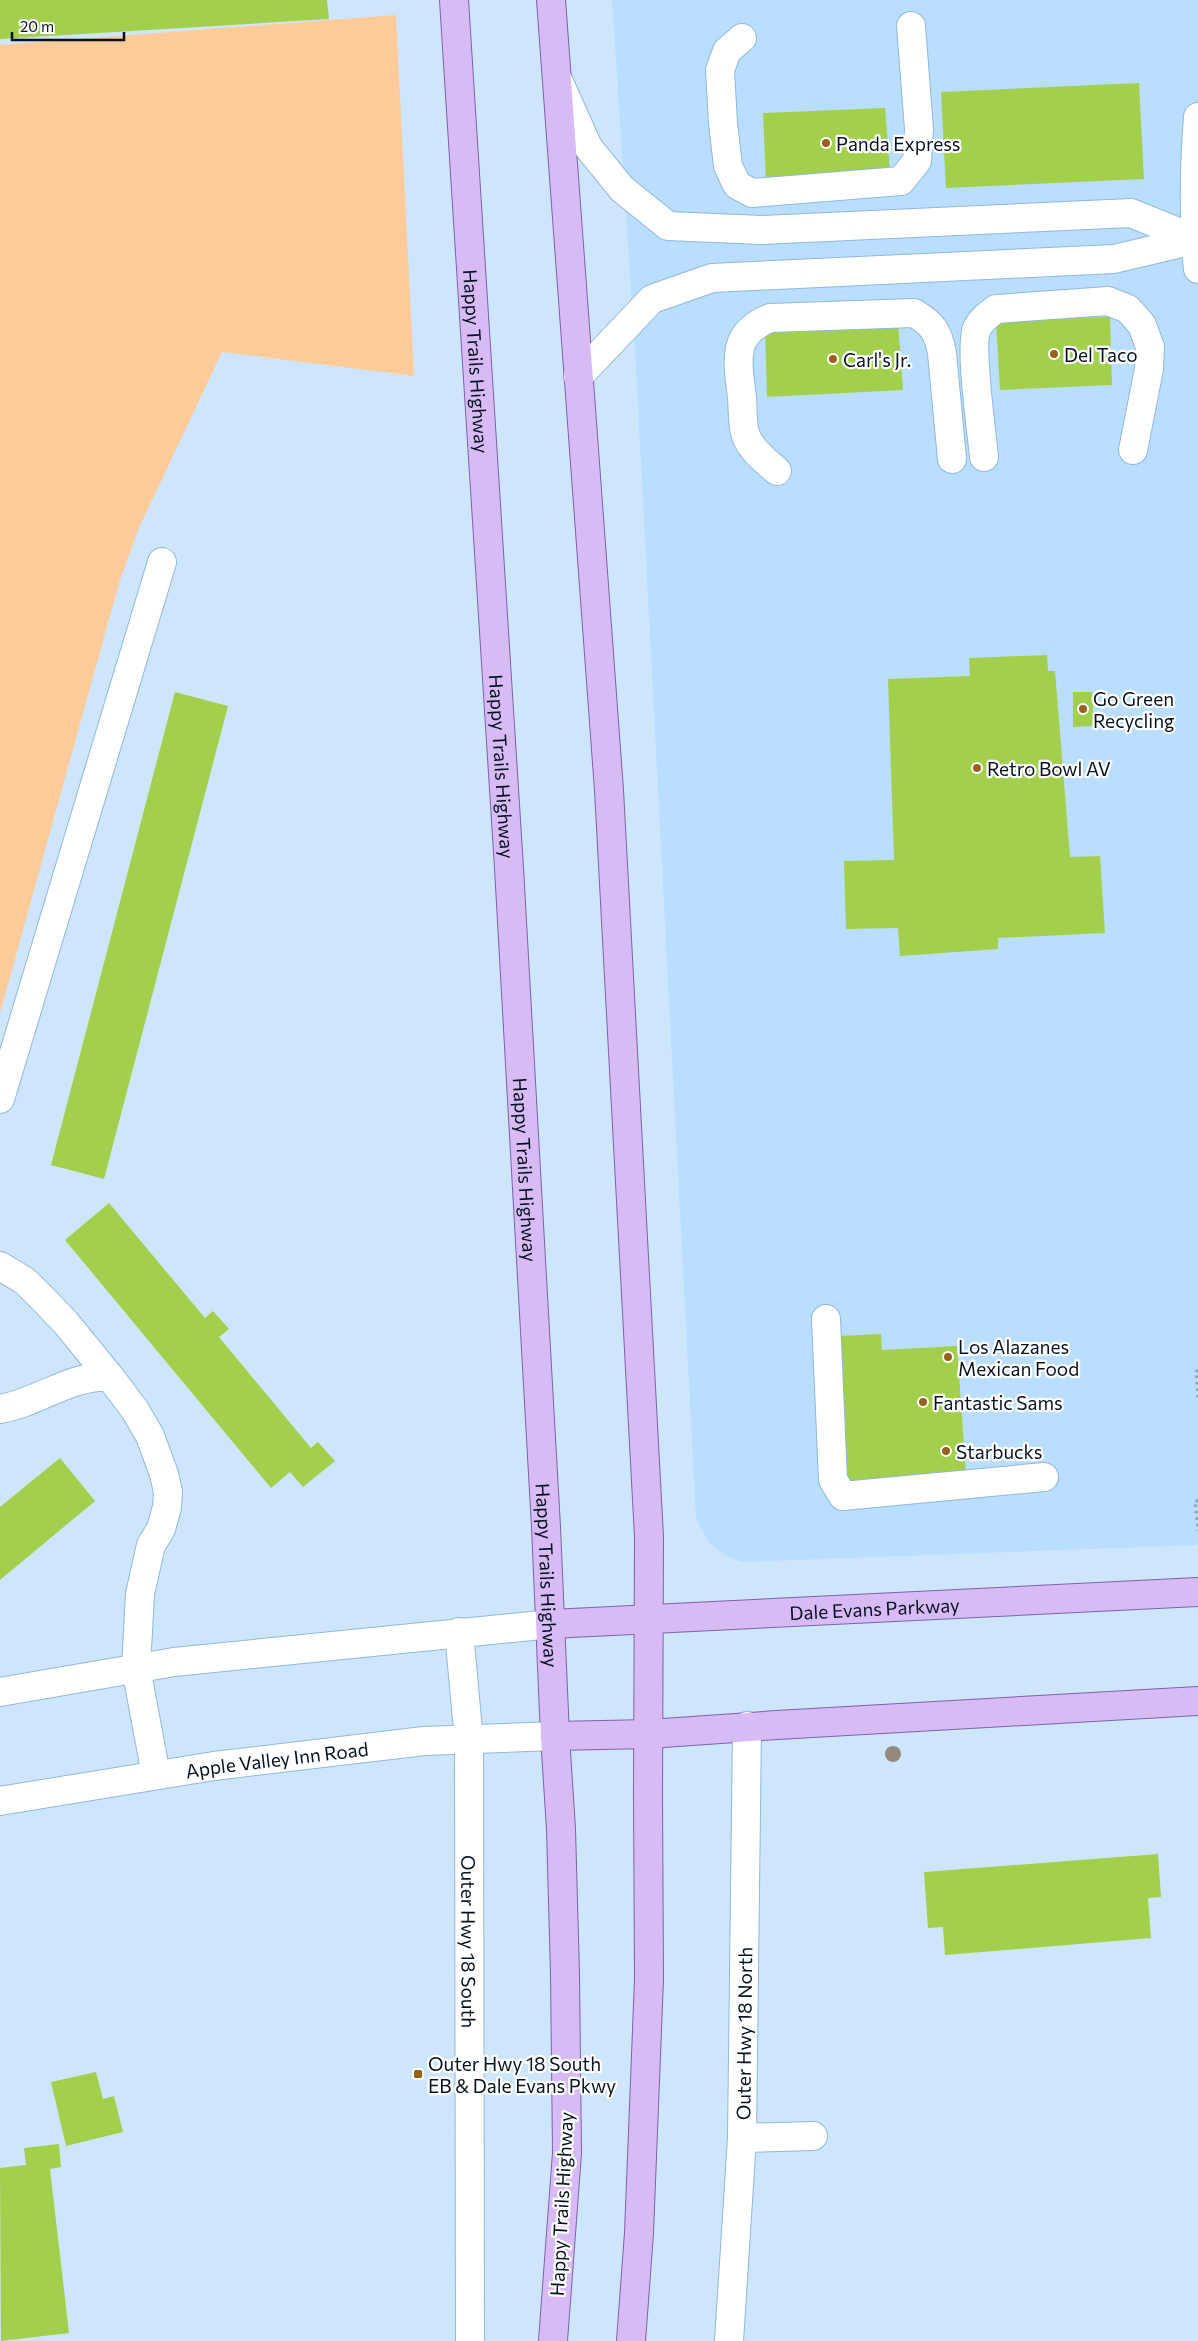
<svg xmlns="http://www.w3.org/2000/svg" width="1198" height="2341" font-family="Commissioner,sans-serif">
  <style>
    .built { fill: #b9deff }
    .green { fill: #fdcb9a }
    .building { fill: #a3d04c }
    .lines { fill: none; stroke-linecap: round; stroke-linejoin: round }
    .minor-casing { stroke: #91b8da; stroke-width: 30 }
    .major-casing { stroke: #7d62a6; stroke-width: 30 }
    .path { stroke: #8fa4b7; stroke-width: 3; stroke-dasharray: 2.5 4; stroke-linecap: butt }
    .minor { stroke: #fff; stroke-width: 28 }
    .major { stroke: #d8bbf5; stroke-width: 28 }
    .tree { fill: #948a7c }
    .poi-dot { fill: #9a611d; stroke: #fff; stroke-width: 2 }
    .labels { text-anchor: middle; dominant-baseline: central; stroke-width: 4.5; stroke-linejoin: round; paint-order: stroke }
    .poi-label { font-size: 19px; fill: #05121f; stroke: #fff; text-anchor: start }
    .street-label { font-size: 19px; fill: #05121f; stroke: #fff }
  </style>
  <rect width="100%" height="100%" fill="#cee6fc"/>
  <polygon class="built" points="612,0 1198,0 1198,1545 742,1562 724,1555 708,1541 696,1519 636,368"/>
  <polygon class="green" points="396,15 414,376 222,352 138,530 119,583 0,1013 0,45"/>
  <g class="building">
    <polygon points="0,0 327,0 329,19 0,39"/>
    <polygon points="1139,83 1144,179 946,188 941,92"/>
    <polygon points="885,108 890,172 766,182 763,113"/>
    <polygon points="1068,312 1069,318 1110,317 1112,385 1000,390 996,322 1040,320 1039,313"/>
    <polygon points="898,323 903,390 767,397 765,328"/>
    <polygon points="1047,655 1048,671 1055,671 1070,857 1100,856 1105,933 998,938 998,949 900,956 898,928 846,929 844,861 894,860 888,679 970,676 969,658"/>
    <polygon points="175,692 228,706 104,1179 51,1165"/>
    <polygon points="1073,692 1092,692 1094,726 1073,727"/>
    <polygon points="109,1203 205,1318 213,1311 229,1329 219,1337 311,1448 318,1442 335,1461 303,1487 290,1472 271,1488 65,1240"/>
    <polygon points="881,1334 882,1350 957,1346 966,1473 847,1484 838,1336"/>
    <polygon points="60,1458 95,1501 0,1580 0,1507"/>
    <polygon points="1158,1854 1161,1897 1148,1898 1151,1938 945,1955 943,1927 928,1928 924,1872"/>
    <polygon points="96,2072 103,2099 114,2096 123,2132 66,2146 51,2082"/>
    <polygon points="59,2144 61,2167 50,2169 69,2333 1,2341 0,2168 26,2165 24,2148"/>
  </g>
  <g class="lines">
    <g class="minor-casing">
      <g id="minor">
        <polyline points="742,38 727,51 720,70 723,123 728,166 737,185 752,193 901,181 917,161 919,129 911,26"/>
        <polyline points="558,80 588,147 622,189 668,226 761,230 1131,213 1195,239"/>
        <path d="M1198,117C1194,168 1193,218 1198,269"/>
        <polyline points="578,377 652,299 712,278 1114,259 1198,239"/>
        <path d="M984,457C982,434 969,345 977,328C982,319 988,315 996,309L1108,301L1128,309L1142,325L1150,347L1149,369L1133,450"/>
        <path d="M777,471C766,461 751,450 746,436C742,426 743,410 742,398C738,362 730,334 770,318L914,313C933,324 938,332 942,353L952,459"/>
        <polyline points="0,1099 162,562"/>
        <polyline points="0,1266 25,1281 44,1300 66,1323 110,1377 135,1410 150,1436 164,1474 168,1492 167,1507 161,1529 151,1545 140,1594 136,1668 156,1775"/>
        <polyline points="826,1319 833,1480 843,1496 1044,1477"/>
        <path d="M0,1409C37,1403 72,1374 110,1377"/>
        <path id="s1" d="M459,1632L469,1741L470,2341"/>
        <polyline points="0,1692 174,1662 551,1624"/>
        <path id="s2" d="M0,1801L214,1766L424,1741L555,1736"/>
        <polyline points="742,2138 813,2136"/>
        <path id="s3" d="M729,2341L742,2138L747,1726"/>
      </g>
    </g>
    <g class="major-casing">
      <g id="major">
        <path id="s4" d="M454,0L509,868L546,1527L555,1736L561,1829L565,1974L567,2153L553,2341"/>
        <polyline points="551,0 609,790 649,1537 648,1796 649,1979 639,2233 631,2341"/>
        <path id="s5" d="M551,1624L1198,1592"/>
        <polyline points="555,1736 649,1734 777,1725 1198,1701"/>
      </g>
    </g>
    <g class="path">
      <polyline points="1198,1371 1196,1371 1198,1399"/>
      <polyline points="1198,1501 1195,1501 1198,1531"/>
    </g>
    <use href="#minor" class="minor"/>
    <use href="#major" class="major"/>
  </g>
  <circle class="tree" cx="893" cy="1754" r="8"/>
  <g class="poi-dot">
    <circle cx="826" cy="143" r="5"/>
    <circle cx="1054" cy="354" r="5"/>
    <circle cx="833" cy="359" r="5"/>
    <circle cx="1083" cy="709" r="5"/>
    <circle cx="977" cy="768" r="5"/>
    <circle cx="948" cy="1357" r="5"/>
    <circle cx="923" cy="1402" r="5"/>
    <circle cx="946" cy="1451" r="5"/>
    <rect x="413" y="2069" width="10" height="10" rx="2.5"/>
  </g>
  <g class="labels">
    <g class="poi-label">
      <text x="836" y="143">Panda Express</text>
      <text x="1064" y="354">Del Taco</text>
      <text x="843" y="359">Carl's Jr.</text>
      <text x="1093" y="698">Go Green<tspan x="1093" dy="22">Recycling</tspan></text>
      <text x="987" y="768">Retro Bowl AV</text>
      <text x="958" y="1346">Los Alazanes<tspan x="958" dy="22">Mexican Food</tspan></text>
      <text x="933" y="1402">Fantastic Sams</text>
      <text x="956" y="1451">Starbucks</text>
      <text x="428" y="2063">Outer Hwy 18 South<tspan x="428" dy="22">EB &amp; Dale Evans Pkwy</tspan></text>
    </g>
    <g class="street-label">
      <text stroke="none"><textPath href="#s4" startOffset="362">Happy Trails Highway</textPath></text>
      <text stroke="none"><textPath href="#s4" startOffset="768">Happy Trails Highway</textPath></text>
      <text stroke="none"><textPath href="#s4" startOffset="1172">Happy Trails Highway</textPath></text>
      <text stroke="none"><textPath href="#s4" startOffset="1578">Happy Trails Highway</textPath></text>
      <text stroke="none"><textPath href="#s5" startOffset="324">Dale Evans Parkway</textPath></text>
      <text stroke="none"><textPath href="#s2" startOffset="280">Apple Valley Inn Road</textPath></text>
      <text stroke="none"><textPath href="#s1" startOffset="310">Outer Hwy 18 South</textPath></text>
      <text stroke="none"><textPath href="#s3" startOffset="308">Outer Hwy 18 North</textPath></text>
      <text transform="translate(561 2204) rotate(-87)">Happy Trails Highway</text>
    </g>
  </g>
  <path d="M12 32v8h112v-8" fill="none" stroke="#05121f" stroke-width="2.5"/>
  <text x="20" y="32" font-size="15" fill="#05121f" stroke="#ffffff" stroke-width="4" paint-order="stroke">20 m</text>
</svg>
